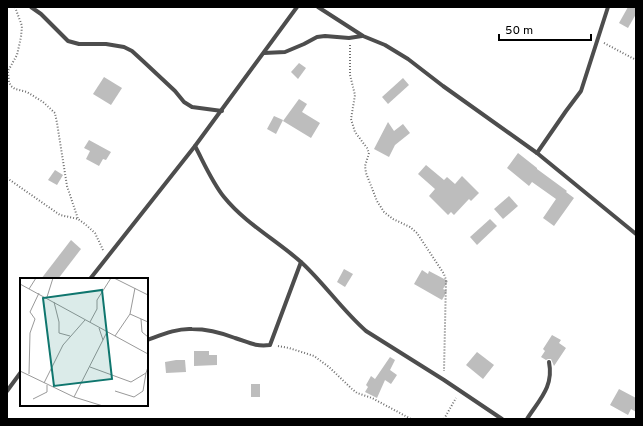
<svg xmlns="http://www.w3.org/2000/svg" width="643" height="426" font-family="Overpass,sans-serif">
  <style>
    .building { fill: #bdbdbd }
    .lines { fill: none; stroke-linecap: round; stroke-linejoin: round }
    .path { stroke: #6f6f6f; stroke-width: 2; stroke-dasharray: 1 2; stroke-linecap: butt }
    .street { stroke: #4d4d4d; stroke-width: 4 }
    .inset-road { fill: none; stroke: #999; stroke-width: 1 }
    .view { fill: #0f766e; fill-opacity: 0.15; stroke: #0f766e; stroke-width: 2 }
    .inset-edge { fill: none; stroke: #000; stroke-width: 2 }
  </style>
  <rect width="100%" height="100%" fill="#fff"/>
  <g class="building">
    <polygon points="628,7 636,7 636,14 628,28 619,23"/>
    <polygon points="299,63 306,68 298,79 291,72"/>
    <polygon points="104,77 122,88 111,105 93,94"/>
    <polygon points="403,78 409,85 388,104 382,97"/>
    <polygon points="299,99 307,104 302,112 320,123 311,138 283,121"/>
    <polygon points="274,116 283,120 276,134 267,129"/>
    <polygon points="388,122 394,131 403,124 410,133 395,145 389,157 374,149"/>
    <polygon points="89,140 111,152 106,160 103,159 99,166 86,159 90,151 84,148"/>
    <polygon points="518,153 537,168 537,169 567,191 566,192 574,198 554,226 543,218 556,199 532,182 529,186 507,168"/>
    <polygon points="426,165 444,180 447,177 455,184 462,176 479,193 471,201 469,199 454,215 451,212 448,215 429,196 435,189 418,174"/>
    <polygon points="55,170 63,175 57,185 48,180"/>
    <polygon points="509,196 518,206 503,219 494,209"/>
    <polygon points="490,219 497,226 477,245 470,237"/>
    <polygon points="71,240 81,249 58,279 41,279"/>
    <polygon points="344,269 353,274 345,287 337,282"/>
    <polygon points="422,270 428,274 429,271 448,281 443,289 447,291 442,300 414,284"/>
    <polygon points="552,335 561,340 559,343 566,348 554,366 551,359 548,359 546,360 541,357 545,351 543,349"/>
    <polygon points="194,351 209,351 209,355 217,355 217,365 194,366"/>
    <polygon points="477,352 494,365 483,379 466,365"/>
    <polygon points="390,357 395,360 390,370 397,375 391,384 385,380 377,398 365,392 368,387 366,385 371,376 375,379"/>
    <polygon points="176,360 185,360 186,372 166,373 165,362"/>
    <rect x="251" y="384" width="9" height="13"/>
    <polygon points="619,389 636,398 636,412 631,409 628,415 610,405"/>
  </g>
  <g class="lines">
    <g class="path">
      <polyline points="15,7 22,26 21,37 17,55 8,71 9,82 11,86 15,89 27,92 43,102 55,113 57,123 67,186 78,219"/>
      <polyline points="604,43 636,60"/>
      <polyline points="350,45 350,75 355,95 351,119 355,132 367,148 369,153 365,166 366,173 377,201 384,212 393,219 410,227 417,233 444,274 446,280 444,371"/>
      <polyline points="7,178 60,215 78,219 85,224 95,233 103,250"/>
      <polyline points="278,346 289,348 314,356 329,367 352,389 357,393 372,398 411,419"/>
      <polyline points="444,419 456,398"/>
    </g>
    <g class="street">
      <polyline points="31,7 41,14 68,41 79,44 106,44 124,47 132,51 144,62 175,91 184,102 192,107 222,111"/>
      <polyline points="318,7 363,36 385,45 408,59 443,86 537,153 636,234"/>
      <polyline points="264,53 285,52 304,44 317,37 325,36 349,38 362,36"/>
      <path d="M195,146C204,163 212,182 224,197C245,223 276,240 301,262C324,283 342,310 366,331L444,380L502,419"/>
      <polyline points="537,153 566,111 581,91 608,7"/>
      <polyline points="90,279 195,146 297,7"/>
      <path d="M147,340C161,335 177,328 192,329C206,329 222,333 235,338C248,342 255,347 270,345L301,262"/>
      <polyline points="7,391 21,372"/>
      <path d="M527,419C539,400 554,387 549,362"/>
    </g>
  </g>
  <g transform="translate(20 278)">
    <rect width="128" height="128" fill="#fff"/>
    <path class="inset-road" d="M94,0L128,17M0,6L128,76M9,11L16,0M27,19L33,0M34,24L39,44V55L50,58M110,36L128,44M121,41L122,54L128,59M70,44L77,31V22L91,0M79,50L83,62M95,58L110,36L115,10M70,89L111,104L126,95L128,89M0,93L54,119L83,128M9,96L10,55L15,41L10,34L19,15M24,105L43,67L65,42M95,113L114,119L123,113L126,95M54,119L87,54M13,121L27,114V107"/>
    <path class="view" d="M82,12L92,101L34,108L23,20Z"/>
    <rect width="128" height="128" class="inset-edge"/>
  </g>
  <rect width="643" height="426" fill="none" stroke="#000000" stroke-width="16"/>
  <path d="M499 34v6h92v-6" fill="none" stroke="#000000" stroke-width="2"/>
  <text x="505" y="34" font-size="12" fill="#000000" stroke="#ffffff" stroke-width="3" paint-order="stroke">50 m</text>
</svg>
